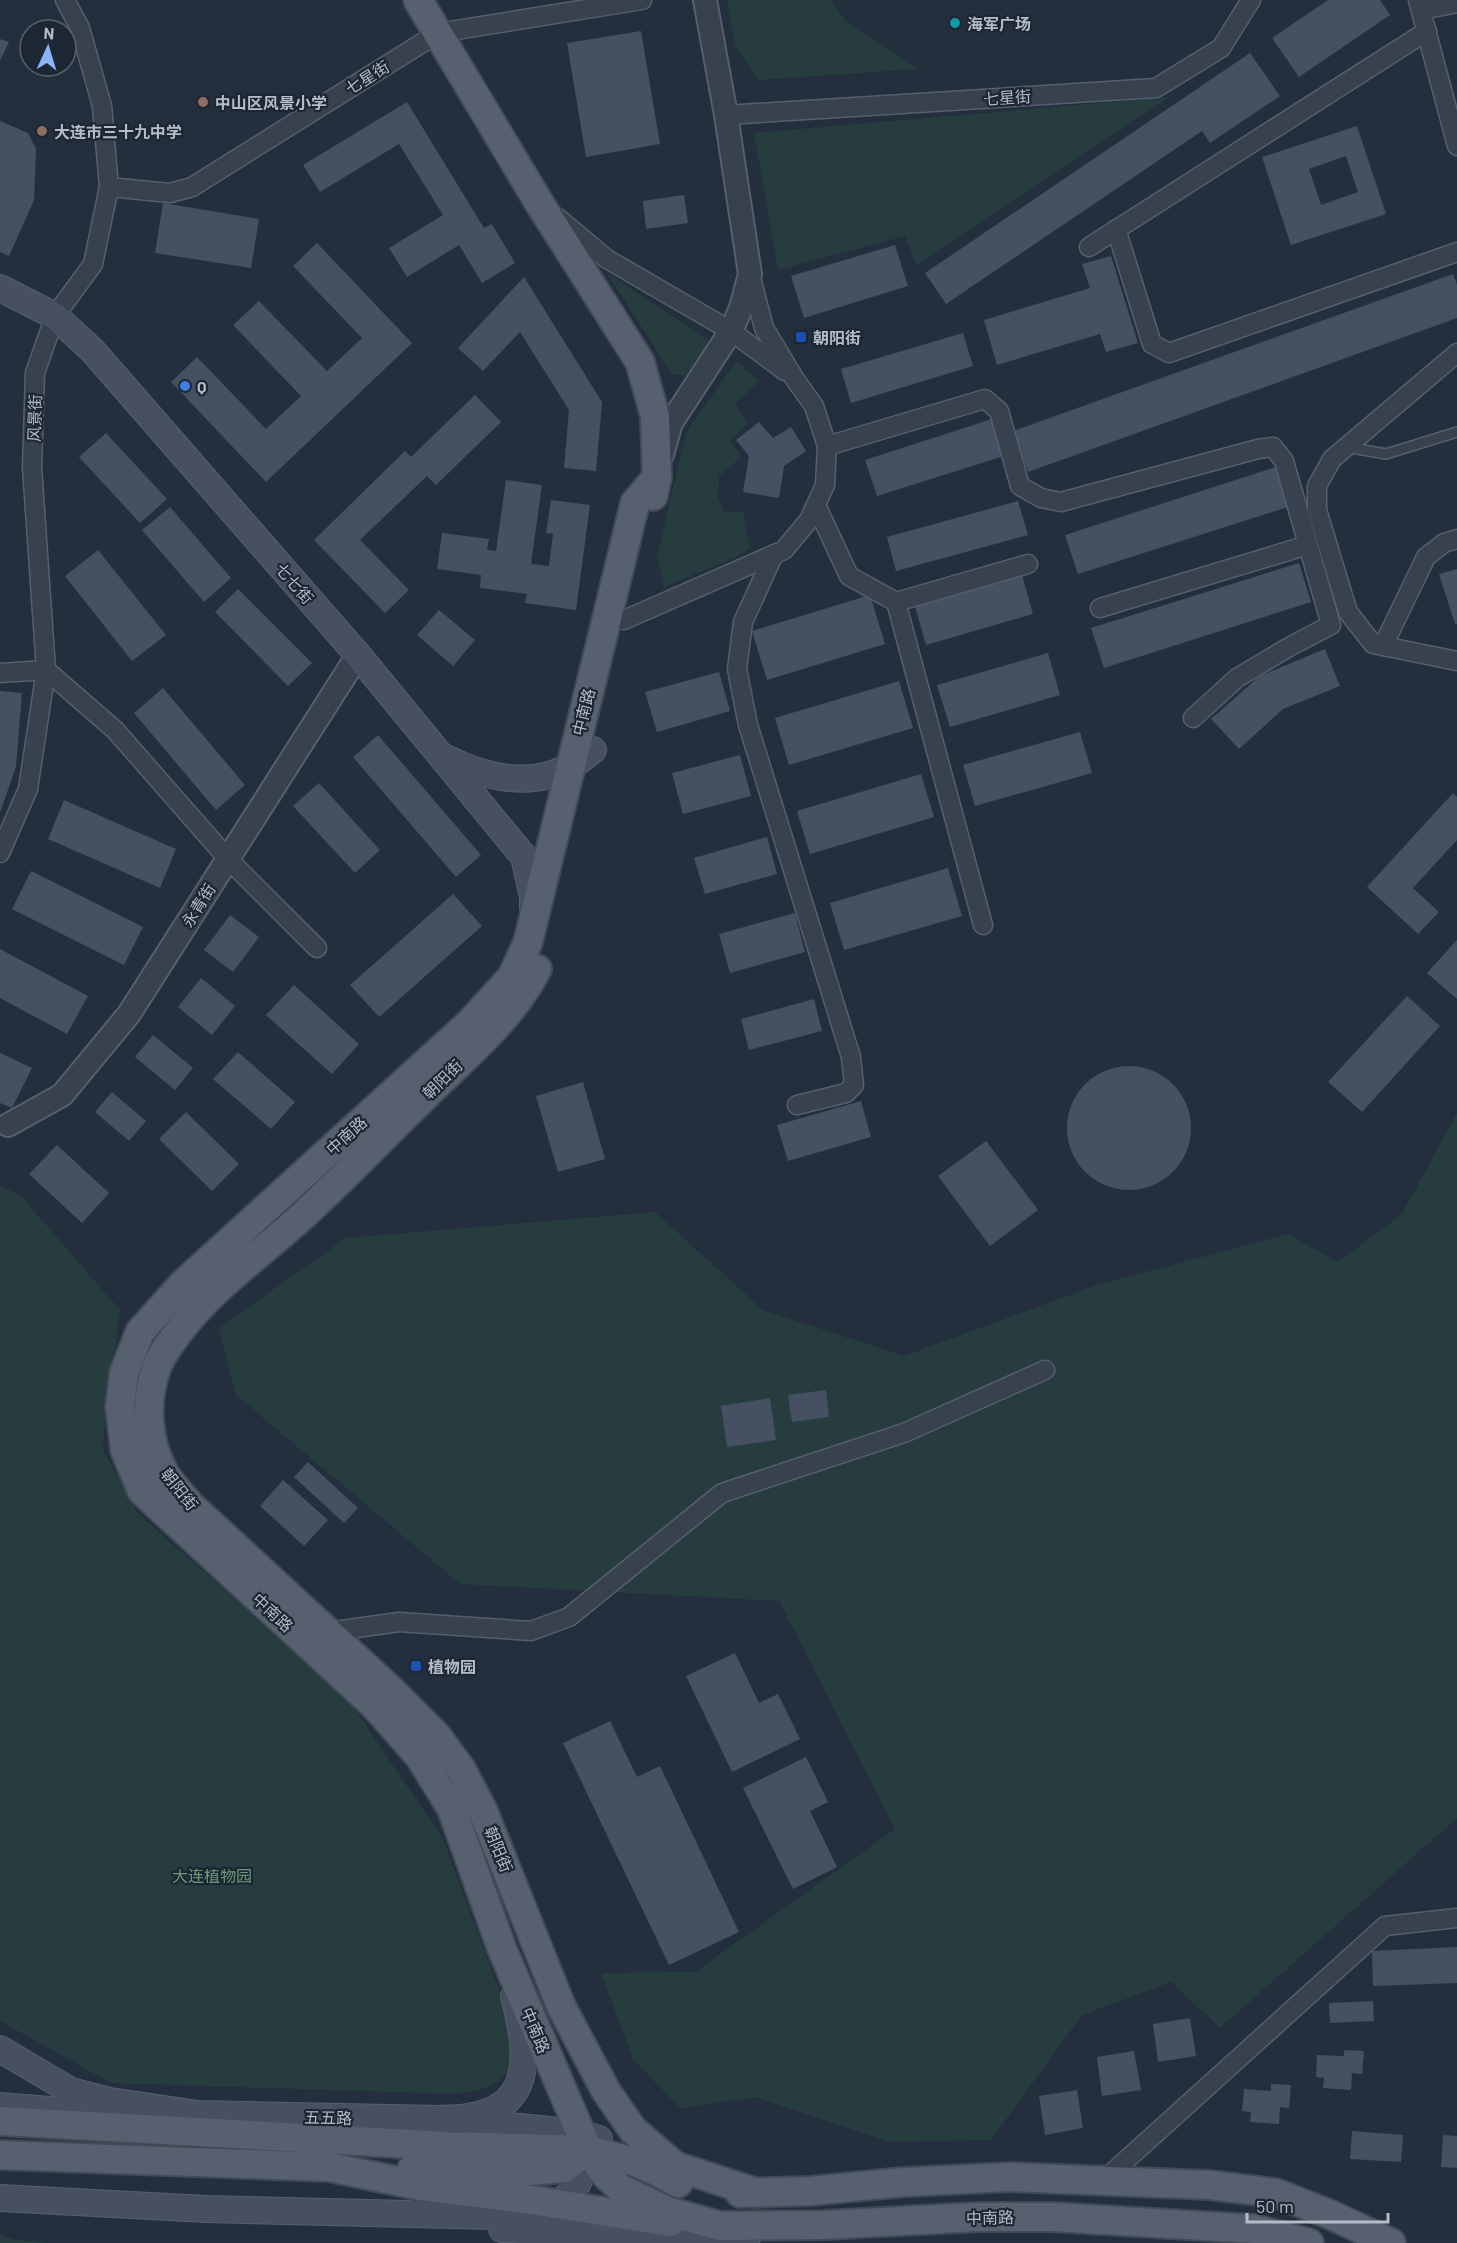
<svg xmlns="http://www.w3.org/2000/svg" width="1457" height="2243" font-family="Barlow,'Noto Sans SC',sans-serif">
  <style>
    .green { fill: #263c3f }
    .building { fill: #455162; fill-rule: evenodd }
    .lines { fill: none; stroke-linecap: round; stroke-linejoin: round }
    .service-casing { stroke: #565f6c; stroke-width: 12 }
    .minor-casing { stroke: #565f6c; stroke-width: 21 }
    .tertiary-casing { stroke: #565f6c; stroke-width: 26 }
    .secondary-casing { stroke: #565f6c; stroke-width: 28 }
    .primary-casing { stroke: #414a57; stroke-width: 32 }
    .service { stroke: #38414e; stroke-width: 9 }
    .minor { stroke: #38414e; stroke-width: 18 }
    .tertiary { stroke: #38414e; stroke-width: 22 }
    .secondary { stroke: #465061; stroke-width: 26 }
    .primary { stroke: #56606e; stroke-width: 28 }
    .culture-dot { fill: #0f9aa8; stroke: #1d2633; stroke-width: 2 }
    .education-dot { fill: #8d6e63; stroke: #1d2633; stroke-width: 2 }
    .transit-dot { fill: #1a4fb4; stroke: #1d2633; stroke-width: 2 }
    .shop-dot { fill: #3f7fe0; stroke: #1d2633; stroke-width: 2 }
    .labels { text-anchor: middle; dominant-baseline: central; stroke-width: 4.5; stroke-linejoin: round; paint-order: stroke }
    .poi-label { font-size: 16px; font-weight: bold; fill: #b4bcc9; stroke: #1d2633; text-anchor: start }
    .street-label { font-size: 16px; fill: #b4bcc9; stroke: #1d2633 }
    .park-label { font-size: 16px; fill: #6b9a76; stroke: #1d2633 }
  </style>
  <rect width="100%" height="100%" fill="#242f3e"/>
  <g class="green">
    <polygon points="727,0 830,0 845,20 918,69 758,80 735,46"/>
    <polygon points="1170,97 916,266 905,236 778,270 754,133"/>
    <polygon points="606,272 711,342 686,376 672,374"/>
    <polygon points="736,361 759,381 735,404 748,424 730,439 741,457 719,476 718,499 724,511 743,512 750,548 736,557 664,587 657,556 686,433"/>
    <polygon points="1457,1113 1457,1818 1220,2028 1171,1982 1082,2015 991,2140 890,2142 755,2097 681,2109 633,2059 601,1973 695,1972 895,1829 779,1601 460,1584 236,1395 219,1328 346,1238 655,1212 763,1310 904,1356 1097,1285 1288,1234 1338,1262 1402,1214"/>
    <path d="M0,1185L21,1196L120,1310L102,1448L137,1512L350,1702L443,1839L511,2022C519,2074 505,2089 454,2094L111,2083L0,2021Z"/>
    <polygon points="0,2235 15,2240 48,2243 0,2243"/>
  </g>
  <g class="building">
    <polygon points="1328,0 1380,0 1390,15 1299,77 1272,38"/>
    <polygon points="641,31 660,144 586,157 567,43"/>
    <polygon points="0,39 9,42 0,61"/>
    <polygon points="1250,53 1280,96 1210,143 1202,131 946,304 925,273"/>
    <polygon points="407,102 484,228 492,224 515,263 482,283 459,245 407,277 389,248 443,215 399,144 320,192 303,165"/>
    <polygon points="0,121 28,133 36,149 34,200 9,256 0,252"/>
    <path d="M1357,126L1386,214L1291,245L1262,157ZM1346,156L1358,192L1321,205L1309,169Z"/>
    <polygon points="684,195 688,223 646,229 643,201"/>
    <polygon points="163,203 259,219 251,268 155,253"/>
    <polygon points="317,243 412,343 266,482 171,382 197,357 266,429 301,396 233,325 259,301 327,371 362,338 293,266"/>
    <polygon points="895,245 908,286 804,318 791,276"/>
    <polygon points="1111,256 1138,343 1106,352 1100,334 997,365 984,320 1090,288 1082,264"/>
    <polygon points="1453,274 1457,285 1457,318 1028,472 1013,431"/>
    <polygon points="524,277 602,402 596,471 564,468 569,410 520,332 483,371 458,348"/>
    <polygon points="963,333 973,366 851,403 841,369"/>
    <polygon points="475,395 501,422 436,485 427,476 360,540 409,590 385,613 314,540 405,451 411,457"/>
    <polygon points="992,419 1004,456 877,496 865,460"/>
    <polygon points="759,422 773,438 791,427 806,451 784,466 779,498 743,492 749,456 736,440"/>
    <polygon points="106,433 167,499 140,523 79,457"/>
    <polygon points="1276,467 1288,507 1078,574 1065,535"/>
    <polygon points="506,480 542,485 531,564 549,566 553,534 546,533 551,500 590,505 576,610 525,603 527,594 480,588 481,575 437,569 442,533 489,539 487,550 496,551"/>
    <polygon points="1018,501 1028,535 896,571 887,537"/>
    <polygon points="170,507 231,578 204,602 142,530"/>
    <polygon points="98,550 166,635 132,661 65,576"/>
    <polygon points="1299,563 1311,602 1104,668 1091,628"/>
    <polygon points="1457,569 1457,624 1455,624 1439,574"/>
    <polygon points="1022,575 1033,614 926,645 915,606"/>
    <polygon points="238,589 312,663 288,686 215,612"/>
    <polygon points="870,595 885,644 767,680 752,631"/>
    <polygon points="439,610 475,640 453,666 417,635"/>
    <polygon points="1325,649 1340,686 1283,709 1239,749 1211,719 1260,676"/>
    <polygon points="1048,653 1060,695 950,727 937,685"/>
    <polygon points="719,672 730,711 657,732 645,692"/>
    <polygon points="899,681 913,728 789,765 775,718"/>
    <polygon points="163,688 245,785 216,810 134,713"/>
    <polygon points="0,691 22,693 16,766 0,813"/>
    <polygon points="1080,732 1092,773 975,806 963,765"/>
    <polygon points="378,735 481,855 456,877 353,757"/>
    <polygon points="740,755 751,796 683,814 672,773"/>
    <polygon points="921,774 934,817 810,854 797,811"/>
    <polygon points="319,783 380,850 355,873 293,806"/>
    <polygon points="1453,793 1457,797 1457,840 1413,888 1439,912 1418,934 1367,887"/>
    <polygon points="64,800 176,849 160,888 48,839"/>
    <polygon points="767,837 777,874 705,894 694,858"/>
    <polygon points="948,868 962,916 844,950 830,903"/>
    <polygon points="31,871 143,927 124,965 12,909"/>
    <polygon points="453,894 482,926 379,1017 350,985"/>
    <polygon points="795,913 805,952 730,973 719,934"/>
    <polygon points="230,915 259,937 233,972 204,950"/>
    <polygon points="1457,940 1457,999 1427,973"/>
    <polygon points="0,949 88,996 67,1034 0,998"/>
    <polygon points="201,978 235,1006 212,1035 178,1007"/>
    <polygon points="294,985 359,1044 332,1074 266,1015"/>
    <polygon points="1407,996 1440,1026 1362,1112 1328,1082"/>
    <polygon points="814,999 822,1031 749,1050 741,1019"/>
    <polygon points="153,1035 193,1068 175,1090 135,1057"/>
    <polygon points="238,1052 295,1102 271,1129 213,1079"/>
    <polygon points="0,1053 32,1068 12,1108 0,1103"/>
    <circle cx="1129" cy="1128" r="62"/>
    <polygon points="583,1082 605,1159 558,1172 536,1096"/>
    <polygon points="112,1092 146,1121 129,1141 95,1112"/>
    <polygon points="861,1101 871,1137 788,1161 777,1125"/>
    <polygon points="186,1112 239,1164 212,1191 159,1139"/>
    <polygon points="986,1141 1038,1210 990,1246 938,1176"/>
    <polygon points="57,1145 109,1193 82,1223 29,1174"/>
    <polygon points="826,1390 829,1417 792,1422 788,1395"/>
    <polygon points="770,1398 776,1440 727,1447 721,1406"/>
    <polygon points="308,1462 358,1508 344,1523 294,1477"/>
    <polygon points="283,1480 328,1520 304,1546 260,1506"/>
    <polygon points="735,1653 759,1703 778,1694 800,1739 732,1772 686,1676"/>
    <polygon points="610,1721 637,1777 660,1766 739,1932 669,1965 563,1743"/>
    <polygon points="806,1757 828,1802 810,1811 837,1867 793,1889 743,1788"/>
    <polygon points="1457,1947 1457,1983 1373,1986 1372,1951"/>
    <polygon points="1373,2001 1374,2021 1330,2023 1329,2003"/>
    <polygon points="1190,2018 1196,2056 1158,2062 1153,2024"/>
    <polygon points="1344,2050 1364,2051 1362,2074 1352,2073 1351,2090 1323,2088 1324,2078 1316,2077 1317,2055 1344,2056"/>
    <polygon points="1134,2051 1141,2090 1102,2096 1097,2057"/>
    <polygon points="1271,2084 1291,2085 1289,2108 1280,2107 1279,2124 1250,2122 1251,2112 1242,2111 1244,2089 1271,2091"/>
    <polygon points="1077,2090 1083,2128 1045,2135 1039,2096"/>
    <polygon points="1352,2131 1403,2135 1401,2162 1350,2159"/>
    <polygon points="1443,2135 1457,2136 1457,2168 1441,2167"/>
  </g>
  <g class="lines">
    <g class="service-casing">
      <polyline id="service" points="1346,447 1386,454 1457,432"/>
    </g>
    <g class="minor-casing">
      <g id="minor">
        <polyline points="1418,0 1457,146"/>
        <polyline points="1421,10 1457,3"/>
        <polyline points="726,115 1156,88 1221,48 1251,0"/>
        <polyline points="109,187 170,193 192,187 438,33 642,0"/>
        <polyline points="558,218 607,259 731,331 785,371"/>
        <polyline points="1116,229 1152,344 1169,353 1457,252"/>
        <polyline points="1089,247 1427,31"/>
        <polyline points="1457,353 1332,459 1317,486 1317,510 1348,612 1373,644 1457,661"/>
        <polyline points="827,446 985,399 999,411 1020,486 1041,498 1061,502 1258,449 1273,447 1284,461 1331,625 1289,647 1237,678 1193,718"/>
        <polyline points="816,505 849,576 896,602 1028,564"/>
        <polyline points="774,554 743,622 737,669 748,725 851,1057 854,1085 846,1093 797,1105"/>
        <polyline points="896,602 983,925"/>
        <polyline points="1100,608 1308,545"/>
        <polyline points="624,620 784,550 809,520 825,485 827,446 814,406 794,378 764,328 750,274"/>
        <polyline points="1383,646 1426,557 1444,543 1457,539"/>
        <polyline points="0,673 46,670 115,730 228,859 317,948"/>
        <polyline points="0,853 28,789 46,670 32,467 35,373 55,316 93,264 109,187 102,106 80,28 65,0"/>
        <polyline points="328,1632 399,1622 531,1631 569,1617 722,1493 904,1433 1045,1370"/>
        <polyline points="1103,2181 1385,1926 1457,1918"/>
      </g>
    </g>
    <g class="tertiary-casing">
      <g id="tertiary">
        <polyline points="662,455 671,423 731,331 741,308 750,274 726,115 705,0"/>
        <polyline points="8,1125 62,1095 129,1014 358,655"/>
      </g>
    </g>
    <g class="secondary-casing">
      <g id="secondary">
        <polyline points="0,288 55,316 92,350 358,655 524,857 533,897 533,911"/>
        <path d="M446,758C484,777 530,789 571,766C579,762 586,755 593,750"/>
        <path d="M0,2049L71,2091L110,2101L198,2114L440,2119C449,2118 459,2119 468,2117C538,2106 527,2048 514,1996"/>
        <polyline points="0,2106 99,2114"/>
        <polyline points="469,2122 580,2133 599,2139"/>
        <path d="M0,2198L206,2209L494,2216C543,2214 581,2207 588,2150"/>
        <polyline points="502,2229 717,2239 747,2238"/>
      </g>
    </g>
    <g class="primary-casing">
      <g id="primary">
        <polyline points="418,0 538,201 640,362 655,416 657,477 653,496"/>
        <polyline points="657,477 635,503 528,942 512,977 469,1024 183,1284 140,1332 124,1373 120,1406 125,1450 142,1491 375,1706 420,1757 452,1809 502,1949 588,2150 606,2175 621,2189 667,2211 720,2226 824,2225 978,2217 1053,2217 1254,2229 1309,2243"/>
        <path d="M537,969C511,1020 463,1058 423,1098C382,1138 342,1180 299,1219C257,1257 211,1288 177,1334C169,1345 160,1356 156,1369C144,1403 147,1443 165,1474C172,1485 182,1496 191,1506L393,1692L436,1735L461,1769L483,1811L561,2006L606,2091L633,2130L675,2166L757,2193"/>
        <polyline points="0,2121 446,2146 588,2150 635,2162 656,2171 678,2183"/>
        <polyline points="0,2155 329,2167 421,2186 532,2200 670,2222"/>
        <polyline points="412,2169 531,2171 564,2168 585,2152"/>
        <polyline points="740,2193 810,2191 904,2182 1010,2177 1209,2185 1276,2193 1329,2214 1391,2243"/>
      </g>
    </g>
    <use href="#service" class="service"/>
    <use href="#minor" class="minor"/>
    <use href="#tertiary" class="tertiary"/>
    <use href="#secondary" class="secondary"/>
    <use href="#primary" class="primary"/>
  </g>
  <circle class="culture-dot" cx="955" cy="23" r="6"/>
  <g class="education-dot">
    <circle cx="203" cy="102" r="6"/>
    <circle cx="42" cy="131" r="6"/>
  </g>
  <g class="transit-dot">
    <rect x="795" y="331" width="12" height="12" rx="3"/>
    <rect x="410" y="1660" width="12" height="12" rx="3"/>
  </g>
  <circle class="shop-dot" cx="185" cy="386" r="6"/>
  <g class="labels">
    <g class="poi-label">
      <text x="967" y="23">海军广场</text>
      <text x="215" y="102">中山区风景小学</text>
      <text x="54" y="131">大连市三十九中学</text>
      <text x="813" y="337">朝阳街</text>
      <text x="197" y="386">Q</text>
      <text x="428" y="1666">植物园</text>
    </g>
    <g class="street-label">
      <text transform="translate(367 77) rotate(-32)">七星街</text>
      <text transform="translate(1007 97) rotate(-4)">七星街</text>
      <text transform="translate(34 418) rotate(-88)">风景街</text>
      <text transform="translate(295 583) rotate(49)">七七街</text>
      <text transform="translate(583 712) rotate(-76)">中南路</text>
      <text transform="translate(198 905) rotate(-58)">永青街</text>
      <text transform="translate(442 1079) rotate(-44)">朝阳街</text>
      <text transform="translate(346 1135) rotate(-42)">中南路</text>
      <text transform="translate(180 1489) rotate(52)">朝阳街</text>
      <text transform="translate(273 1612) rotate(43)">中南路</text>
      <text transform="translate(499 1849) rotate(68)">朝阳街</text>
      <text transform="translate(536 2030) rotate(67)">中南路</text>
      <text transform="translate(328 2117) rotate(1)">五五路</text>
      <text transform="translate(990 2217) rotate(-1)">中南路</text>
    </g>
    <g class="park-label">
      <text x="212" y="1875">大连植物园</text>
    </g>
  </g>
  <g transform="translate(48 48) rotate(4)"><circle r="28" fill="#1d2633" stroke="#59626f" stroke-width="1.5"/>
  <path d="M0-4.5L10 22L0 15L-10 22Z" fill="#8ab4f8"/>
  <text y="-9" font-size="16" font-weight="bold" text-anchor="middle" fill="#b4bcc9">N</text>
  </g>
  <path d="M1247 2213v9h141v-9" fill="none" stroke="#b4bcc9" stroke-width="3"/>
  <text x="1256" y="2213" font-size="18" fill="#b4bcc9" stroke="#1d2633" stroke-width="4.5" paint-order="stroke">50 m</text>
</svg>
